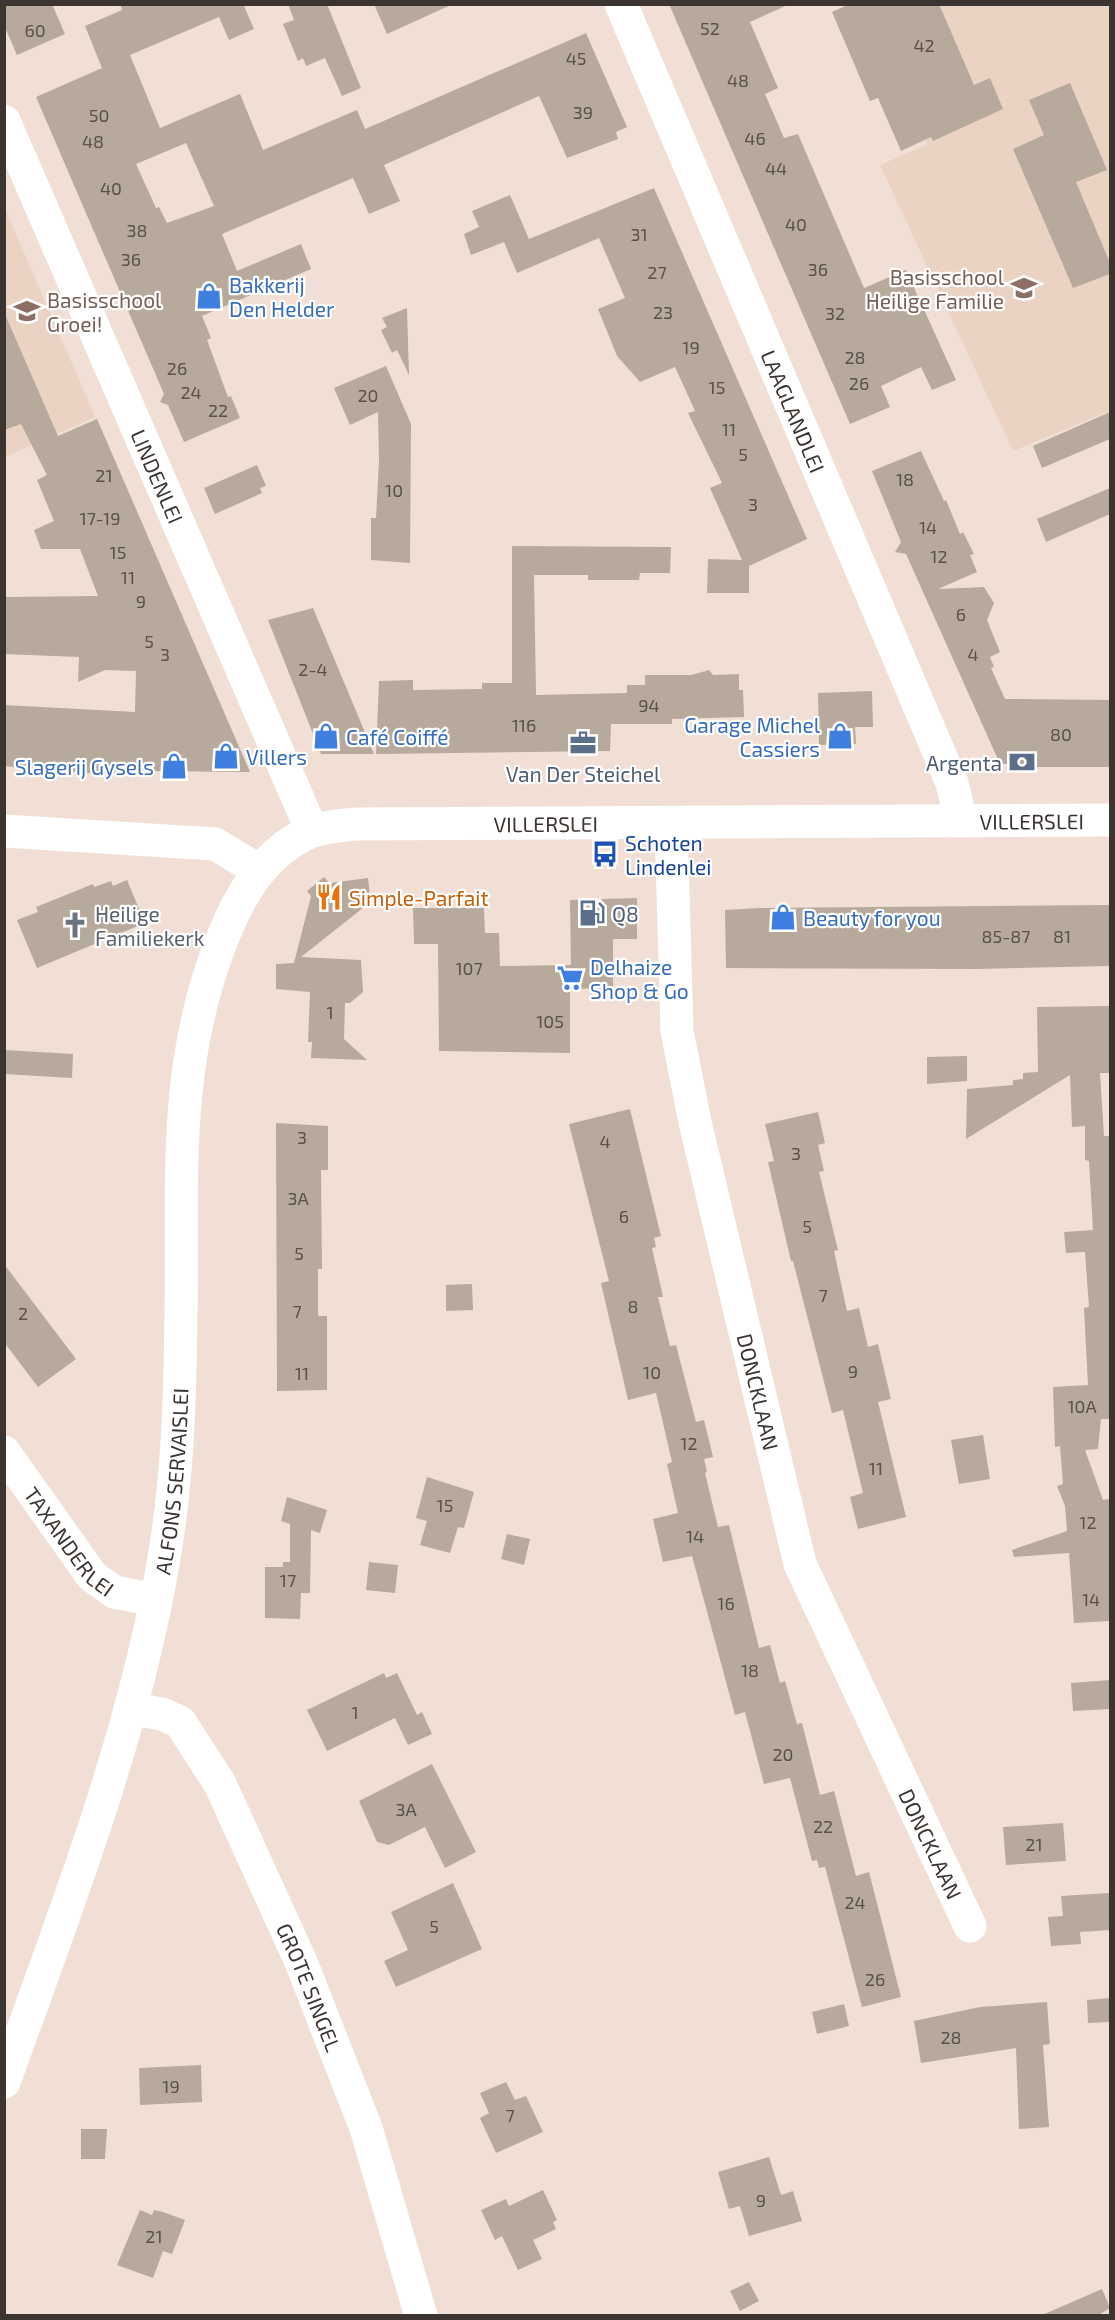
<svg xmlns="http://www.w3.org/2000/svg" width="1115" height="2320" font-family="'Exo 2',sans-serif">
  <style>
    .built { fill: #ebd3c4 }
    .building { fill: #b7a99c; fill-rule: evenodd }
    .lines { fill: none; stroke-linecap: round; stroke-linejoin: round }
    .minor { stroke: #fff; stroke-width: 33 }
    .labels { text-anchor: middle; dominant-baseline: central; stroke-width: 4.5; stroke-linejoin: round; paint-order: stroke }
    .number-label { font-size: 18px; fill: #5a514b }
    .education-label { font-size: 21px; fill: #785e54; stroke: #fff; text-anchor: end }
    .shop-label { font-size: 21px; fill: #366cbe; stroke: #fff; text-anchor: start }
    .street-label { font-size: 21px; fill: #3b3430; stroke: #fff }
    .service-label { font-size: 21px; fill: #4e5e75; stroke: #fff; text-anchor: end }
    .transit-label { font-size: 21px; fill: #164399; stroke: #fff; text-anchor: start }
    .food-label { font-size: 21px; fill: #c56008; stroke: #fff; text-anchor: start }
    .worship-label { font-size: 21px; fill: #5b616d; stroke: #fff; text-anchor: start }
  </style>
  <rect width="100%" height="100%" fill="#f1dfd5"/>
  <g class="built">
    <polygon points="865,5 1110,5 1110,411 1013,451 880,165 927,145"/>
    <polygon points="4,206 95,417 5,457 4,457"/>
  </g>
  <g class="building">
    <polygon points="4,4 52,4 65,34 17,55 4,25"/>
    <path d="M120,4H247L244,6L254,29L229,40L219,17L130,55L160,128L240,94L263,150L357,110L365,129L586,33L627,127L616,132L618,139L567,158L539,96L384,165L400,201L369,214L353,178L222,234L237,271L301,244L311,269L202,316L211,338L207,340L228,397L231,396L240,418L184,442L168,405L160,402L164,394L36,97L102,68L85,26L122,10ZM186,143L214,206L167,223L159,207L156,208L136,164Z"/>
    <polygon points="288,4 327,4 361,88 342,96 325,58 306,66 303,58 298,61 283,24 294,20"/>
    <polygon points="374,4 453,4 387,34"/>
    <polygon points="669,4 790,4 750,22 778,88 765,94 784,138 798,134 864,288 906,270 956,380 932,390 921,367 881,386 890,407 850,424"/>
    <polygon points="850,4 939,4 974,85 990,78 1003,109 933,141 931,137 901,151 878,98 870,101 832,12"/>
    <polygon points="1070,83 1107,170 1076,182 1110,263 1110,274 1073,288 1013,149 1044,135 1029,100"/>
    <polygon points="654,188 807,539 749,566 749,593 707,593 708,559 742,560 710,488 722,483 688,413 695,411 675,367 640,382 617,356 598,309 625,298 599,238 517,273 504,242 471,255 464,234 479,227 472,211 510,195 529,239"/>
    <polygon points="407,308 409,375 397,350 392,353 381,330 387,327 382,318"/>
    <polygon points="4,312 58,436 97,419 250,772 148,771 101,774 4,766 4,705 135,712 136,671 105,670 78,682 79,657 4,654 4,597 98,596 80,549 41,549 34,530 54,521 37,480 47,475 21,424 4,430"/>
    <polygon points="386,366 411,424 410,563 371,560 371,518 376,518 379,461 378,412 350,425 334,388"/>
    <polygon points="1110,412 1110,439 1042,468 1033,446"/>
    <polygon points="921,451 944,501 946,500 960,534 963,532 974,554 970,555 977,572 938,589 984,587 994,603 987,620 1000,652 990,657 994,667 991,668 1005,699 1110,700 1110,767 1013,767 1013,764 1000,764 906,554 895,552 901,542 872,471"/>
    <polygon points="257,465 266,486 260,488 262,493 215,514 204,488"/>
    <polygon points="1110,488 1110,514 1046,542 1037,519"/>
    <polygon points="512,546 671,547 670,573 640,573 639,580 588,580 588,575 534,575 536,695 627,693 627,685 645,685 645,675 691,675 709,670 713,675 739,674 739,690 743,690 744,717 672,719 672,724 611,724 610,751 376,754 379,681 413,680 413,690 482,689 482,683 512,683"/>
    <polygon points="313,608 374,754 321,754 268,620"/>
    <polygon points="872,691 873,727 855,727 856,744 819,745 818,693"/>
    <polygon points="324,877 329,883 368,878 371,907 363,908 301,957 361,960 363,992 350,1003 345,1003 344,1039 367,1060 311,1058 312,1042 308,1042 310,992 276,989 276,964 294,963 311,896 307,891"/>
    <polygon points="127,880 145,923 37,968 17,920 38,912 36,907 93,884 94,887 111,881 113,886"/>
    <polygon points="637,898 637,939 613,939 613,988 570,989 570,1053 439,1051 438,944 414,944 413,908 484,908 485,933 499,933 500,966 571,965 570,900"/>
    <polygon points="1110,905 1110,966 977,969 726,968 725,910 759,908"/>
    <polygon points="1110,1006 1110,1073 1100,1073 1104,1136 1110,1136 1110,1419 1101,1419 1098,1449 1085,1450 1103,1500 1110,1499 1110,1621 1074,1623 1069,1553 1014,1557 1012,1550 1067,1531 1065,1506 1057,1486 1063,1484 1060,1446 1055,1447 1053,1387 1088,1385 1084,1308 1089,1307 1085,1252 1066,1253 1064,1232 1093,1230 1089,1161 1085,1160 1085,1126 1072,1127 1070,1075 966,1139 967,1089 1013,1085 1013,1080 1023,1079 1023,1073 1038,1072 1037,1007"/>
    <polygon points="4,1050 73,1054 72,1078 4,1074"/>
    <polygon points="967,1056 967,1081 927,1084 927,1057"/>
    <polygon points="630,1109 661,1236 654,1238 656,1247 652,1248 663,1297 658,1297 670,1346 676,1345 696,1422 704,1420 713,1457 704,1459 707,1472 705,1473 718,1527 729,1525 759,1648 770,1645 780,1683 785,1681 797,1724 802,1723 820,1795 834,1791 856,1876 869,1872 901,1997 862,2007 825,1867 819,1868 817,1860 812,1861 790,1778 764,1784 745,1712 735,1715 692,1556 663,1562 653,1519 678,1513 667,1464 672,1462 656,1393 628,1400 601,1283 609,1281 569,1124"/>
    <polygon points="818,1112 825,1143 818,1145 824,1171 819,1172 838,1250 834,1251 847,1311 859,1308 868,1347 878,1344 891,1399 878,1402 906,1517 858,1529 850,1497 863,1493 843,1410 832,1413 793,1261 791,1261 768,1162 774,1161 765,1124"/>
    <polygon points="276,1123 328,1126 328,1170 321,1170 322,1269 318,1269 318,1316 327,1316 327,1390 277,1391"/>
    <polygon points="4,1264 76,1359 38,1387 4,1342"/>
    <polygon points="472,1284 473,1310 446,1311 446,1285"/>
    <polygon points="983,1435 990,1479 959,1484 951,1440"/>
    <polygon points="427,1477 474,1492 464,1528 458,1527 450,1553 420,1545 427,1521 416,1518"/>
    <polygon points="287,1497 327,1510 320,1533 311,1530 310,1593 301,1593 300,1619 265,1618 265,1567 283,1567 283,1562 290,1562 290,1524 281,1521"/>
    <polygon points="507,1534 530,1539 524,1565 501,1559"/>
    <polygon points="369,1562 398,1565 395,1593 366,1590"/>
    <polygon points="384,1673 386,1678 397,1673 417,1715 422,1712 432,1734 408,1745 395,1718 327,1751 307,1710"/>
    <polygon points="1110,1680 1110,1709 1073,1711 1071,1683"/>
    <polygon points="432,1764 476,1852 445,1868 425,1827 389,1845 377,1842 359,1801"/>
    <polygon points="1063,1823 1066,1861 1006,1865 1003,1827"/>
    <polygon points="453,1883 482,1949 396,1987 384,1961 408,1950 391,1912"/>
    <polygon points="1109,1893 1110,1930 1080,1932 1081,1944 1051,1946 1048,1917 1063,1916 1061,1896"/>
    <polygon points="1110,1998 1110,2022 1088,2023 1087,2000"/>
    <polygon points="1047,2002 1050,2044 1043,2045 1049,2127 1019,2129 1016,2048 921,2063 914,2021 980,2007"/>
    <polygon points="844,2004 849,2026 817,2034 812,2012"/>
    <polygon points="201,2065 202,2102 140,2105 139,2068"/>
    <polygon points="506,2082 515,2100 526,2096 543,2132 496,2153 480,2118 489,2113 480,2093"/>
    <polygon points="81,2129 107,2129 105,2159 81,2159"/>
    <polygon points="769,2157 781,2195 793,2191 802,2221 749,2236 740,2206 729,2209 718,2172"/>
    <polygon points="543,2190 557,2220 553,2222 556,2229 533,2240 542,2259 518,2270 502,2236 495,2240 481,2210 506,2199 509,2206"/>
    <polygon points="140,2210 152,2215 154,2210 163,2212 185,2220 172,2254 163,2251 153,2278 117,2265"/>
    <polygon points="749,2282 759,2301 740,2311 730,2291"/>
    <polygon points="1102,2289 1110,2308 1097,2316 1040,2316"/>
  </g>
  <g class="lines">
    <g class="minor">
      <path id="s1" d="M621,4L952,783L961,821"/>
      <path id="s2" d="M4,121L312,831"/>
      <path id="s3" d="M671,823L677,1031L695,1122L800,1564L970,1926"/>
      <polyline points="4,831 215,844 258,870"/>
      <path id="s4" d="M4,1452L92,1576L114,1592L155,1600"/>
      <path id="s5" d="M132,1709L162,1714L180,1722L220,1784L301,1962L366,2128L421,2316"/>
      <path id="s6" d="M4,2082C66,1909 135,1735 165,1552C178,1473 180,1394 181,1314C183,1182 172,1068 221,942C238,898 262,854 308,833C322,827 339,826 355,824L1110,820"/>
    </g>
  </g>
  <defs>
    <g id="school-bare" transform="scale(2.07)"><path d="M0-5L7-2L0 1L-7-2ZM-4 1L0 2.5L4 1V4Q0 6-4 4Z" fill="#8d6e63" stroke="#fff" stroke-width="2.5" paint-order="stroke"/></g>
    <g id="shop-bare" transform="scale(2.07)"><path d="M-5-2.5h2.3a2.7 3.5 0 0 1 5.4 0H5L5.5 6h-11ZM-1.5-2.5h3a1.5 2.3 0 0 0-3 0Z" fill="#3f7fe0" stroke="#fff" stroke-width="2.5" paint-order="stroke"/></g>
    <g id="office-bare" transform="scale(2.07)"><path d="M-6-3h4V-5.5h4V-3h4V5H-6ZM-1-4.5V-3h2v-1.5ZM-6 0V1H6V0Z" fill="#5c6f8a" stroke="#fff" stroke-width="2.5" paint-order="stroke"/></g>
    <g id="bank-bare" transform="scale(2.07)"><path d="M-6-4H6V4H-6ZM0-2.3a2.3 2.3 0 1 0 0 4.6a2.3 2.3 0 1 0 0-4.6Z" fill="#5c6f8a" stroke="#fff" stroke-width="2.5" paint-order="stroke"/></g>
    <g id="bus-bare" transform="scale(2.07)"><path d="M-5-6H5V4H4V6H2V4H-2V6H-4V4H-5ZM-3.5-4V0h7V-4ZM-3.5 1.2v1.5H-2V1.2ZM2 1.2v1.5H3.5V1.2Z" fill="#1a4fb4" stroke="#fff" stroke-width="2.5" paint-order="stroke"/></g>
    <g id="restaurant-bare" transform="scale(2.07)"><path d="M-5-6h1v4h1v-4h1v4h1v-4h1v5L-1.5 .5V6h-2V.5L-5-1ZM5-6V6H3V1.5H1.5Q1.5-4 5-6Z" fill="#e8710a" stroke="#fff" stroke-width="2.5" paint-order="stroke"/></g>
    <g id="fuel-bare" transform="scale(2.07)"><path d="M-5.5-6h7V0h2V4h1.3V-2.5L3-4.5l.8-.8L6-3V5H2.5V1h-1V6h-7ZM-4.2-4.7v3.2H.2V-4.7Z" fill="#5c6f8a" stroke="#fff" stroke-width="2.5" paint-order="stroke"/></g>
    <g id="church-bare" transform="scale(2.07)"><path d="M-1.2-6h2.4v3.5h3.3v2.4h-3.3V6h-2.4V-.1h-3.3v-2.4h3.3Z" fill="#6b7280" stroke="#fff" stroke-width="2.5" paint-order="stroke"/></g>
    <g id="supermarket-bare" transform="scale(2.07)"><path d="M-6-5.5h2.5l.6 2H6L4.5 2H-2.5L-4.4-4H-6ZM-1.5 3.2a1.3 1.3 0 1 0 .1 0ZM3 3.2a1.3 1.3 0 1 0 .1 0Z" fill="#3f7fe0" stroke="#fff" stroke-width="2.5" paint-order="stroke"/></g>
  </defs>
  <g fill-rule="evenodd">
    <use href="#school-bare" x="1024" y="288"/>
    <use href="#shop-bare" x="209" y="296"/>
    <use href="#school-bare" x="27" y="311"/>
    <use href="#shop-bare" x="326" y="736"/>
    <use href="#shop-bare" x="840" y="736"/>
    <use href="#office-bare" x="583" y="743"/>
    <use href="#shop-bare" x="226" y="756"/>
    <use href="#bank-bare" x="1022" y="762"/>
    <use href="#shop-bare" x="174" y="766"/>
    <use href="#bus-bare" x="605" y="854"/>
    <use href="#restaurant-bare" x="329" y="897"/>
    <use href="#fuel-bare" x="592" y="913"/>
    <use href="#shop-bare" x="783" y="917"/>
    <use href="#church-bare" x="75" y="925"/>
    <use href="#supermarket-bare" x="570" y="978"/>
  </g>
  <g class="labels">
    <g class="number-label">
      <text x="710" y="28">52</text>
      <text x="35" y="30">60</text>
      <text x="924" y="45">42</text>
      <text x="576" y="58">45</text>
      <text x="738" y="80">48</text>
      <text x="583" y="112">39</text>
      <text x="99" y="115">50</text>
      <text x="755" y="138">46</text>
      <text x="93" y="141">48</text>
      <text x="776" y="168">44</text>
      <text x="111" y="188">40</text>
      <text x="796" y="224">40</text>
      <text x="137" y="230">38</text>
      <text x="639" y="234">31</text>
      <text x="131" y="259">36</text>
      <text x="818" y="269">36</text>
      <text x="657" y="272">27</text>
      <text x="663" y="312">23</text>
      <text x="835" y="313">32</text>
      <text x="691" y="347">19</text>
      <text x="855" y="357">28</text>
      <text x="177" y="368">26</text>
      <text x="859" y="383">26</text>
      <text x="717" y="387">15</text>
      <text x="191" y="392">24</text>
      <text x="368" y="395">20</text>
      <text x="218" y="410">22</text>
      <text x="729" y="429">11</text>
      <text x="743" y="454">5</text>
      <text x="104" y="475">21</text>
      <text x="905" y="479">18</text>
      <text x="394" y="490">10</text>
      <text x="753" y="504">3</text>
      <text x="100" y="518">17-19</text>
      <text x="928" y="527">14</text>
      <text x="118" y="552">15</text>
      <text x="939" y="556">12</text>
      <text x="128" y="577">11</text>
      <text x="141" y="601">9</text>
      <text x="961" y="614">6</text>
      <text x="149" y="641">5</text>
      <text x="165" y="654">3</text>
      <text x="973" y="654">4</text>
      <text x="313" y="669">2-4</text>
      <text x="649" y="705">94</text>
      <text x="524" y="725">116</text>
      <text x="1061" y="734">80</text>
      <text x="1006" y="936">85-87</text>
      <text x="1062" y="936">81</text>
      <text x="469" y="968">107</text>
      <text x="330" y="1012">1</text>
      <text x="550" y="1021">105</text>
      <text x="302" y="1137">3</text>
      <text x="605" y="1141">4</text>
      <text x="796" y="1153">3</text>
      <text x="298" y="1198">3A</text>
      <text x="624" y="1216">6</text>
      <text x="807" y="1226">5</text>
      <text x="299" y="1253">5</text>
      <text x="823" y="1295">7</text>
      <text x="633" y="1306">8</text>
      <text x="297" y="1311">7</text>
      <text x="23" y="1313">2</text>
      <text x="853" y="1371">9</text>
      <text x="652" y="1372">10</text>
      <text x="302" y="1373">11</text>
      <text x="1082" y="1406">10A</text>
      <text x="689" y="1443">12</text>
      <text x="876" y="1468">11</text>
      <text x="445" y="1505">15</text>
      <text x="1088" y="1522">12</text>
      <text x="695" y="1536">14</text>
      <text x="288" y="1580">17</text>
      <text x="1091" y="1599">14</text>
      <text x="726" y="1603">16</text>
      <text x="750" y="1670">18</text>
      <text x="355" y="1712">1</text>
      <text x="783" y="1754">20</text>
      <text x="406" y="1809">3A</text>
      <text x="823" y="1826">22</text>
      <text x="1034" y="1844">21</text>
      <text x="855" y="1902">24</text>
      <text x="434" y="1926">5</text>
      <text x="875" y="1979">26</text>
      <text x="951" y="2037">28</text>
      <text x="171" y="2086">19</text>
      <text x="510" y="2115">7</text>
      <text x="761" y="2200">9</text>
      <text x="154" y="2236">21</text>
    </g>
    <g class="education-label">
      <text x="1004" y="276">Basisschool<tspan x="1004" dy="24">Heilige Familie</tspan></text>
      <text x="47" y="299" text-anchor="start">Basisschool<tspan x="47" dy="24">Groei!</tspan></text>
    </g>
    <g class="shop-label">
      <text x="229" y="284">Bakkerij<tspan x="229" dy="24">Den Helder</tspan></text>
      <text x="820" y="724" text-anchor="end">Garage Michel<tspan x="820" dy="24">Cassiers</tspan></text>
      <text x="346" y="736">Café Coiffé</text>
      <text x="246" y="756">Villers</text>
      <text x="154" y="766" text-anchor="end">Slagerij Gysels</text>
      <text x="803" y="917">Beauty for you</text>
      <text x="590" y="966">Delhaize<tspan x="590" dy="24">Shop &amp; Go</tspan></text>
    </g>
    <g class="street-label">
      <text stroke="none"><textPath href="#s1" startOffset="442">LAAGLANDLEI</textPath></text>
      <text stroke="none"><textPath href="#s2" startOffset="387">LINDENLEI</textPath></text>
      <text stroke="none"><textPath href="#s6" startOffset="2038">VILLERSLEI</textPath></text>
      <text stroke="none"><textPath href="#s6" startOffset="1552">VILLERSLEI</textPath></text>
      <text stroke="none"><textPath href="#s3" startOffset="578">DONCKLAAN</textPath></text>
      <text stroke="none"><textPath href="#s6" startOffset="626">ALFONS SERVAISLEI</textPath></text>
      <text stroke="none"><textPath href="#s4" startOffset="111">TAXANDERLEI</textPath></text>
      <text stroke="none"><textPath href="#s3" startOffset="1064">DONCKLAAN</textPath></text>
      <text stroke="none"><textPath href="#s5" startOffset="346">GROTE SINGEL</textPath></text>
    </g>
    <g class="service-label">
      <text x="1002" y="762">Argenta</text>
      <text x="583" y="773" text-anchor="middle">Van Der Steichel</text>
      <text x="612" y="913" text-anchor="start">Q8</text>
    </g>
    <g class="transit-label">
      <text x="625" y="842">Schoten<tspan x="625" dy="24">Lindenlei</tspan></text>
    </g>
    <g class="food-label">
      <text x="349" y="897">Simple-Parfait</text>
    </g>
    <g class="worship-label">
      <text x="95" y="913">Heilige<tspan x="95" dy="24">Familiekerk</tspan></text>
    </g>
  </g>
  <rect width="1115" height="2320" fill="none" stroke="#3b3430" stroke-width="12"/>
</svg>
